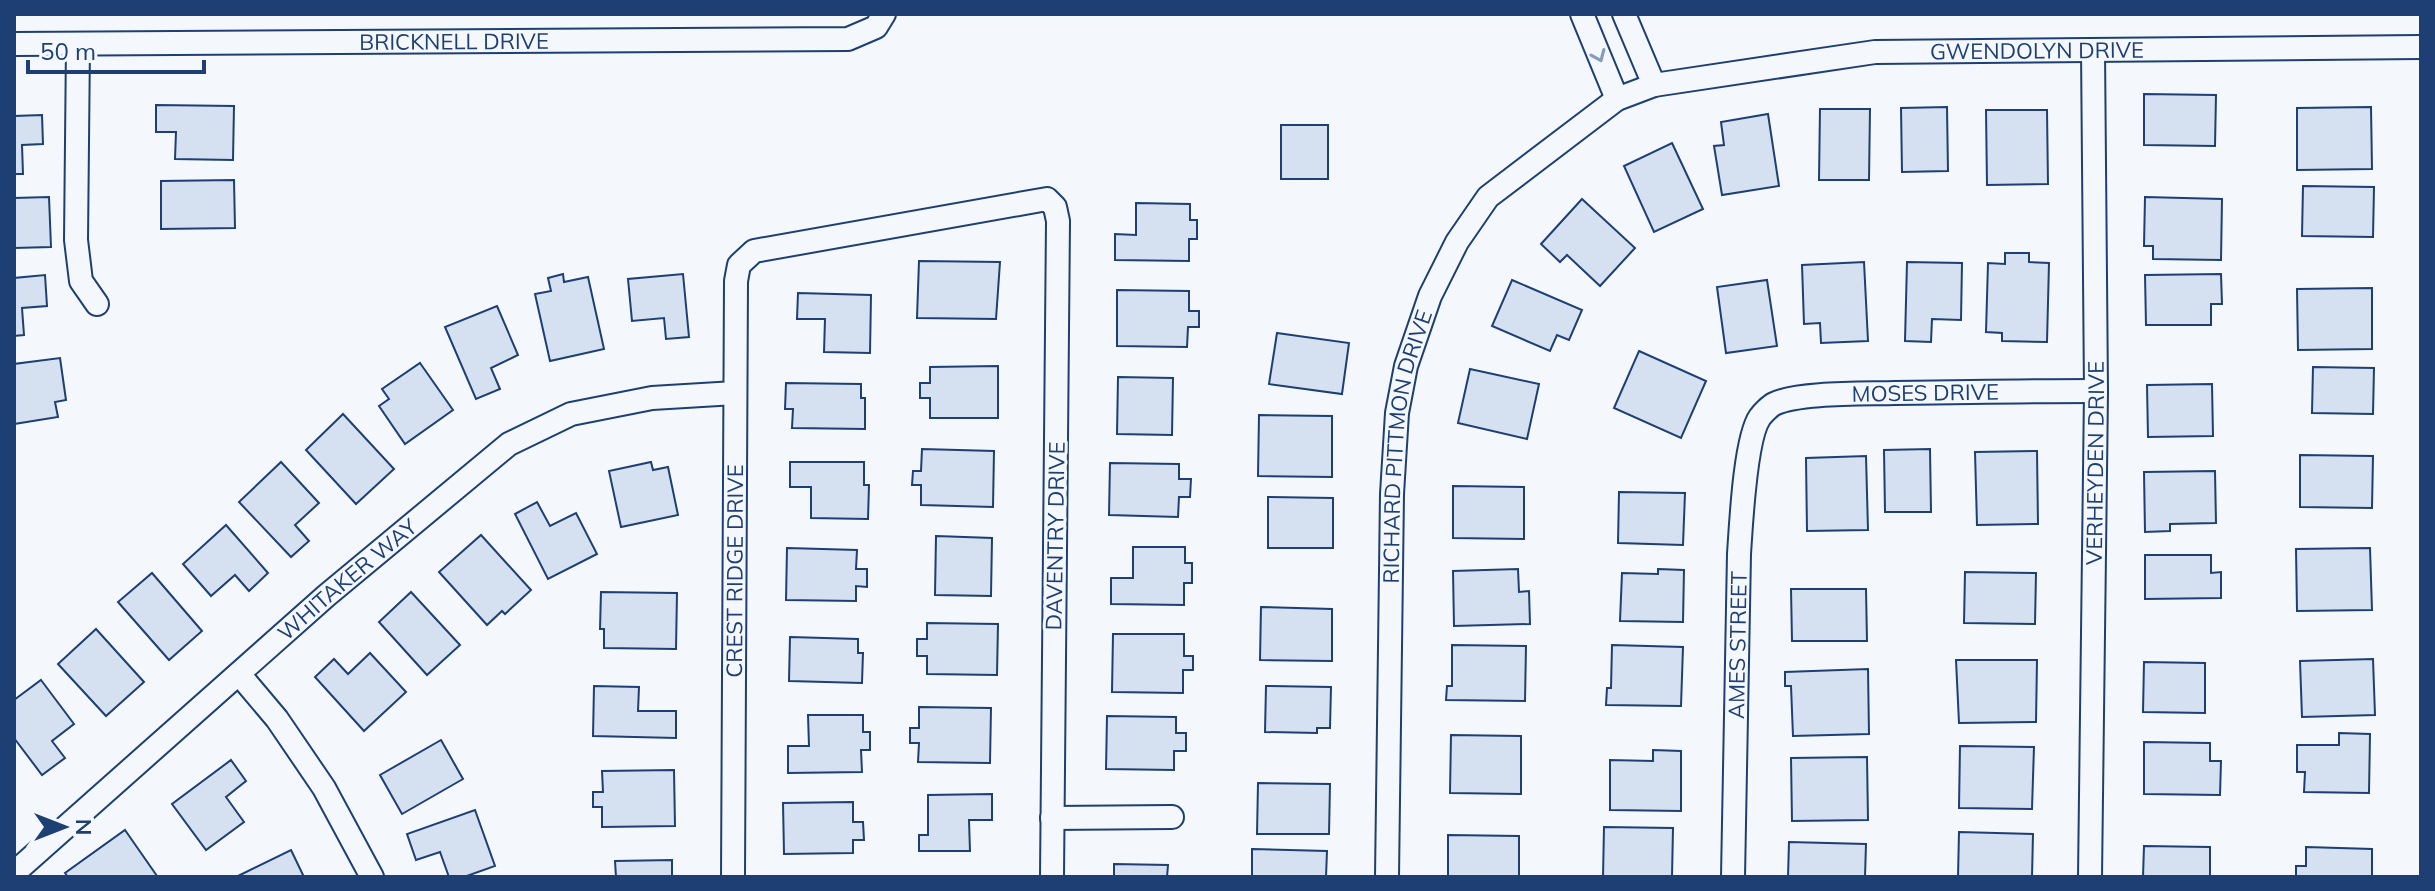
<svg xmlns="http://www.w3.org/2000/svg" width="2435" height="891" font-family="Mulish,sans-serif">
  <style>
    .building { fill: #d5e0f0; stroke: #1d3f73; stroke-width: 2 }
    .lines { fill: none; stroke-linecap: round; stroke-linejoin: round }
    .street-casing { stroke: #1d3f73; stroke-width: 26 }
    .street { stroke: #f4f7fb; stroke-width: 22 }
    .oneway { stroke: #889bb7 }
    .labels { text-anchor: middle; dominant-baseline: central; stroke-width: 6; stroke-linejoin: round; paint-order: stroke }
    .street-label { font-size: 22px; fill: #1d3f73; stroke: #f4f7fb }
  </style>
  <rect width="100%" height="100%" fill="#f4f7fb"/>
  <g class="building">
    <polygon points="2144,94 2216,95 2215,146 2144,145"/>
    <polygon points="156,105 234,106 233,160 175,159 176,132 156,132"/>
    <polygon points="1947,107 1948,171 1902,172 1901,108"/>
    <polygon points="2371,107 2372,169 2297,170 2297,108"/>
    <polygon points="1820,109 1870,109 1869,180 1819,180"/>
    <polygon points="1986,110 2047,110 2048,184 1987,185"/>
    <polygon points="1768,114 1779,186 1722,195 1714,146 1724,145 1721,122"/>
    <polygon points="42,115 43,144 22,145 23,174 14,174 14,116"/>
    <rect x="1281" y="125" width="47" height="54"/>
    <polygon points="1672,143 1703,209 1654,232 1624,166"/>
    <polygon points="234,180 235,228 161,229 161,181"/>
    <polygon points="2303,186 2374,187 2373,237 2302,236"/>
    <polygon points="49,197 51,247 14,248 14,198"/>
    <polygon points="2145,197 2222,199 2221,260 2153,259 2153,246 2144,246"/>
    <polygon points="1582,199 1635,248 1600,286 1567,255 1560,262 1541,244"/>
    <polygon points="1136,203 1190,204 1190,220 1197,220 1197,239 1189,239 1189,261 1115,260 1115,234 1136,235"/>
    <polygon points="2005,253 2029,253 2029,262 2049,263 2047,342 2002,341 2002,333 1986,332 1988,263 2005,264"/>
    <polygon points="919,261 1000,262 996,319 917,318"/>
    <polygon points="1864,262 1868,341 1821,343 1820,323 1804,324 1802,265"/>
    <polygon points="1907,262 1962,263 1961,320 1932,319 1931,342 1905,341"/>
    <polygon points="563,274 564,282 588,277 604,349 550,361 535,294 551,291 548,278"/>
    <polygon points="683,274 689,337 666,339 664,318 632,321 628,279"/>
    <polygon points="2221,274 2222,304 2211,304 2211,325 2146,325 2145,275"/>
    <polygon points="45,275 47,306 22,308 24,335 14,336 14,278"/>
    <polygon points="1512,280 1582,310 1569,340 1557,335 1550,351 1492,326"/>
    <polygon points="1767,280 1777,346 1726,353 1717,287"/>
    <polygon points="2372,288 2372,349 2298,350 2297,289"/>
    <polygon points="1117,290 1189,291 1189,311 1199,311 1199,327 1188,327 1187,347 1117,346"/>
    <polygon points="798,293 871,295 870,353 824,352 825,319 797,319"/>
    <polygon points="497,306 518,355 491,368 500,389 476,399 445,327"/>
    <polygon points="1277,333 1349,343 1342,394 1269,384"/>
    <polygon points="1639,351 1706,381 1681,438 1614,408"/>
    <polygon points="60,358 66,400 55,402 58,417 14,424 14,364"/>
    <polygon points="420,363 453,410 405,444 379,406 389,399 382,389"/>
    <polygon points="998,366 998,418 930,418 930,398 920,398 920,383 930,383 930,367"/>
    <polygon points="2313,367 2374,368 2373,414 2312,413"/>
    <polygon points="1470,369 1539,384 1527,439 1458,423"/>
    <polygon points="1118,377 1173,378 1172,435 1117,434"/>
    <polygon points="786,383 861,384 861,398 865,398 865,429 792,428 793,409 785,409"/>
    <polygon points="2212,384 2213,436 2148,437 2147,385"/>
    <polygon points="343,414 394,469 356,504 306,450"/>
    <polygon points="1259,415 1332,416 1332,477 1258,476"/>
    <polygon points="922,449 994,451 993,507 921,505 921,485 912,485 913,471 921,471"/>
    <polygon points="1930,449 1931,512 1885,512 1884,450"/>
    <polygon points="2037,451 2038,524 1977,525 1975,452"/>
    <polygon points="2300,455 2373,456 2372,508 2300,507"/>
    <polygon points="1866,456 1868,530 1807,531 1806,458"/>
    <polygon points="281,462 319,503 295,525 309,541 291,557 239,502"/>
    <polygon points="651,462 653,470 668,467 678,515 621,527 609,471"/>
    <polygon points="790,462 864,462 864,485 869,485 868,519 811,518 811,487 790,487"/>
    <polygon points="1110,463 1179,464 1179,479 1191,479 1190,497 1179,497 1178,517 1109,515"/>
    <polygon points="2215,471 2216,523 2170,524 2170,531 2145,532 2144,472"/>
    <polygon points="1453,486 1524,487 1524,539 1453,538"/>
    <polygon points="1619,492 1685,493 1683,545 1618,543"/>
    <polygon points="1268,497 1333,498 1333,548 1268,548"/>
    <polygon points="537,502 550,526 576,513 597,554 548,579 515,514"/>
    <polygon points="226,525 268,573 249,591 235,575 211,596 183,564"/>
    <polygon points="481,535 531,590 505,614 502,611 487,625 439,572"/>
    <polygon points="936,536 992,538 991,596 935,595"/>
    <polygon points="1133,547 1185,547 1185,563 1192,563 1192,583 1184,583 1184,605 1111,604 1111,578 1133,578"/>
    <polygon points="787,548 857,550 856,569 867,569 867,587 856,586 856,601 786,600"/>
    <polygon points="2370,548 2372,610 2297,611 2296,549"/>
    <polygon points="2145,555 2211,555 2211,573 2221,572 2221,598 2145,599"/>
    <polygon points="1518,569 1519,592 1529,591 1530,624 1454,626 1453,571"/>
    <polygon points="1658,569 1684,570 1683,622 1620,621 1622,573 1658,574"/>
    <polygon points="1965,572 2036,573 2035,624 1964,623"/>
    <polygon points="152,573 202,631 169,660 118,602"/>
    <polygon points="1791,589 1866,589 1867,641 1792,641"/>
    <polygon points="411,592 460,645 427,675 379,622"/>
    <polygon points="601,592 677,593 676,649 604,648 604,629 600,629"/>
    <polygon points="1261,607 1332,609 1332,661 1260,660"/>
    <polygon points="927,623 998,624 997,675 927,674 927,656 917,656 917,639 927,639"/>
    <polygon points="96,629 144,682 106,716 58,664"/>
    <polygon points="1113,634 1184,634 1184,656 1193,656 1193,670 1183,670 1183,693 1112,692"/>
    <polygon points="790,637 858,639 858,653 863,653 862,683 789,681"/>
    <polygon points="1452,645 1526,646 1525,701 1446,700 1447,686 1452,686"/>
    <polygon points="1612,645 1683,647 1681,706 1606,705 1607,688 1611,688"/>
    <polygon points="370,653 406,692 364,731 315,677 334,659 348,674"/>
    <polygon points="2373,659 2375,715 2302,717 2300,661"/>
    <polygon points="1956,660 2037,660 2036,722 1959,723"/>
    <polygon points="2144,662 2205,663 2205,713 2143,712"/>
    <polygon points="1868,669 1869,734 1793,736 1791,686 1785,686 1785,672"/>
    <polygon points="41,680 74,724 52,741 65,758 42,775 14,738 14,700"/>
    <polygon points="594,686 639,687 638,711 676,711 676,738 593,736"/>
    <polygon points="1266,686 1331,687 1330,728 1317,728 1317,733 1265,732"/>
    <polygon points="919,707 991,708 990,763 918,762 919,743 910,743 910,728 919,728"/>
    <polygon points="808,715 863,715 863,732 870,732 870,750 861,750 862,772 788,773 788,746 809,746"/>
    <polygon points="1107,716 1176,717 1176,733 1186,733 1186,751 1174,751 1174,770 1106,769"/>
    <polygon points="2339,733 2370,734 2369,793 2304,792 2305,772 2297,772 2297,745 2339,745"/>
    <polygon points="1451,735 1521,736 1521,794 1450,793"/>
    <polygon points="441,740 463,779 402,814 380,775"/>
    <polygon points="2144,742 2210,743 2210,761 2221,761 2220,795 2144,794"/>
    <polygon points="1960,746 2034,747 2032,809 1959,808"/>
    <polygon points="1653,750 1681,751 1681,811 1610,810 1610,760 1653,761"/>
    <polygon points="1867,757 1868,820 1792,821 1791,758"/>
    <polygon points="231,760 246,781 226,797 244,822 206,850 172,804"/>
    <polygon points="674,770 675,826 602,827 602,807 593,807 593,792 603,792 602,771"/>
    <polygon points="1258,783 1330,784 1329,834 1257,834"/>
    <polygon points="992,794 992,820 969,820 970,851 919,851 919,835 928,835 928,795"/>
    <polygon points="853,802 853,822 863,822 864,840 853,840 853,853 784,854 783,803"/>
    <polygon points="475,810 495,866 464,877 449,877 440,852 416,860 407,834"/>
    <polygon points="1604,827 1673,828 1672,877 1603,877"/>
    <polygon points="125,830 157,876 68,877 65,873"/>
    <polygon points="1959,832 2033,834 2032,877 1958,877"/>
    <polygon points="1448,835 1519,836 1519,877 1448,877"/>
    <polygon points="1789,842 1866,844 1865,877 1788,877"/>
    <polygon points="2144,846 2210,847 2210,877 2143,877"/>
    <polygon points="2306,847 2372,849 2372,877 2296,877 2296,866 2306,866"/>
    <polygon points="1252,849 1327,851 1326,877 1252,877"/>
    <polygon points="291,850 304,877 236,877"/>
    <polygon points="672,860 672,877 616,877 615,861"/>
    <polygon points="1114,864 1168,865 1167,877 1114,877"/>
  </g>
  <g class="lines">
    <g class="street-casing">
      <g id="street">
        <polyline points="1582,14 1617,99"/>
        <polyline points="1624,14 1654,85"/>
        <path id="s1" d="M14,44L848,39L876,27L884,14"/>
        <polyline points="78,44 76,240 81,281 97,304"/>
        <polyline points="239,674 277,719 324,788 372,877"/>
        <polyline points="1052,818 1172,817"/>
        <path id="s2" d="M14,873L326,596L509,444L571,414L652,398L735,393"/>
        <path id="s3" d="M733,877L736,281L739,265L754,251L1047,199L1055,207L1058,221L1052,877"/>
        <path id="s4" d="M1387,877L1392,494L1397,413L1406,366L1430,296L1457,242L1488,197L1617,99L1654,85L1875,52L2421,47"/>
        <path id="s5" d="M1733,877L1739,554C1741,525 1745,438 1760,417C1763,413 1770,406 1774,404C1798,392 1867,394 1895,393C1962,392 2029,391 2096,391"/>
        <path id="s6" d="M2090,877L2096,391L2093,50"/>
      </g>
    </g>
    <use href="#street" class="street"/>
  </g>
  <defs><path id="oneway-chevron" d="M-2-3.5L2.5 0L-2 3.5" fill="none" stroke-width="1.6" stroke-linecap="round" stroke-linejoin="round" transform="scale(2)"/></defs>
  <use class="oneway" href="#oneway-chevron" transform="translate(1599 56) rotate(67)"/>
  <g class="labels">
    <g class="street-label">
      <text stroke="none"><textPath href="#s1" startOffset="440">BRICKNELL DRIVE</textPath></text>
      <text stroke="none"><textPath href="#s4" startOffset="1288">GWENDOLYN DRIVE</textPath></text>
      <text stroke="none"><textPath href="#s5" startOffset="634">MOSES DRIVE</textPath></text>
      <text stroke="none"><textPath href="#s4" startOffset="432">RICHARD PITTMON DRIVE</textPath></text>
      <text stroke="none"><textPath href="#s6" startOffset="414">VERHEYDEN DRIVE</textPath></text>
      <text transform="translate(1055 536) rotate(-89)">DAVENTRY DRIVE</text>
      <text stroke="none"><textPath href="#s3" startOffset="306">CREST RIDGE DRIVE</textPath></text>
      <text stroke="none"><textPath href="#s2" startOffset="444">WHITAKER WAY</textPath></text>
      <text stroke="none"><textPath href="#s5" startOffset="232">AMES STREET</textPath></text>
    </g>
  </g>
  <rect width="2435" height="891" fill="none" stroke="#1d3f73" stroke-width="32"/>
  <g transform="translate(64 827) rotate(90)" stroke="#f4f7fb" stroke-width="6" paint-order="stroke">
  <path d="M0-6L14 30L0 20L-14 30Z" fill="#1d3f73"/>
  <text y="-12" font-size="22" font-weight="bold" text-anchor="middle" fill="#1d3f73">N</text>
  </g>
  <path d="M28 60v12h176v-12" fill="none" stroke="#1d3f73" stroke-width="4"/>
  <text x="40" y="60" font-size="24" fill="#1d3f73" stroke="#f4f7fb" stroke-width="6" paint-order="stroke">50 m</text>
</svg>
